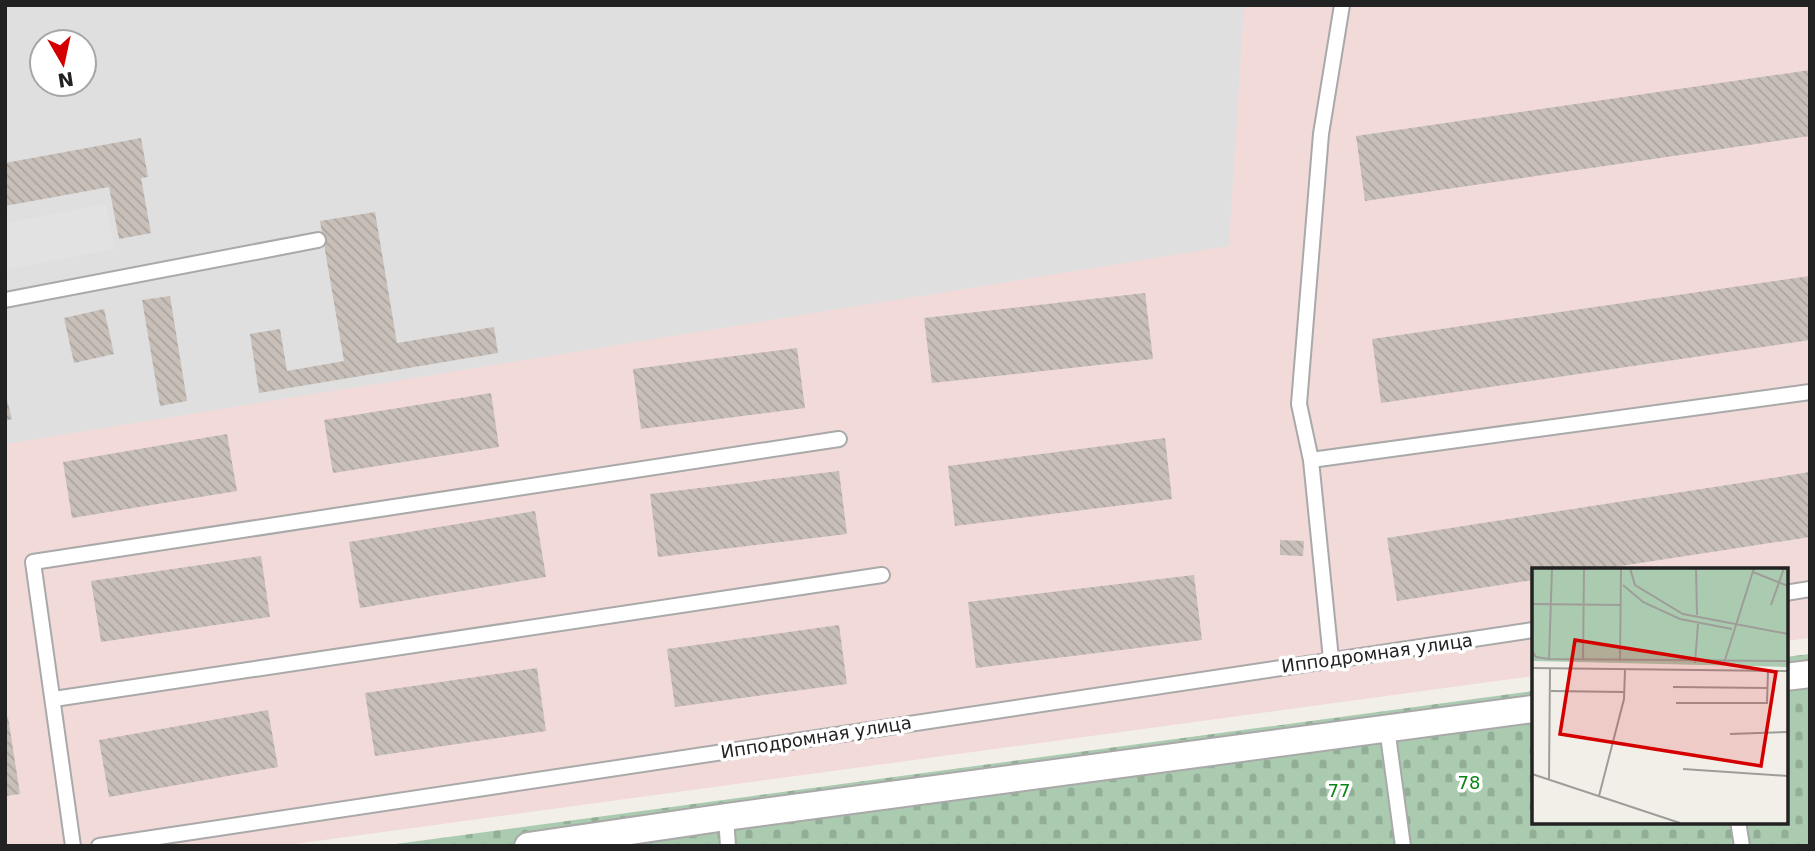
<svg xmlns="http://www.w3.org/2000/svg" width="1815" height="851" font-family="'DejaVu Sans',sans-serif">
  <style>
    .residential { fill: #e0dfdf; fill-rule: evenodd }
    .commercial { fill: #f2dad9 }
    .cemetery { fill: url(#cemetery-stones) }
    .parking { fill: #e2e2e2 }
    .building { fill: url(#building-back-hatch) }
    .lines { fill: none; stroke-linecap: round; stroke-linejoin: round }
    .lane-casing { stroke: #a9a9a9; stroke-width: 18 }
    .street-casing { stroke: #a9a9a9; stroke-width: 30 }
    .lane { stroke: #fff; stroke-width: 14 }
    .street { stroke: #fff; stroke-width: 26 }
    .labels { text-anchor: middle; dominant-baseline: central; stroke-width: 7; stroke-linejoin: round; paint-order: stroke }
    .street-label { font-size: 18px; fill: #222; stroke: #fff }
    .park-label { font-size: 18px; fill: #0c8416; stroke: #fff }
    .inset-road { fill: none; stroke: #9f9d99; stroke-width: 2 }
    .view { fill: #d40000; fill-opacity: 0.15; stroke: #d40000; stroke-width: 3.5 }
    .inset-edge { fill: none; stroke: #222; stroke-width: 3.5 }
  </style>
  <defs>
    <pattern id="cemetery-stones" width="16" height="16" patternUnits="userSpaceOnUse" patternTransform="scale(1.75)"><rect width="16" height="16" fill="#aacbaf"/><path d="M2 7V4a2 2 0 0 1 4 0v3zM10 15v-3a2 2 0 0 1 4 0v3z" fill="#92ae96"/></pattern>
    <pattern id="building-back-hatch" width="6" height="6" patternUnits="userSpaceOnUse" patternTransform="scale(1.75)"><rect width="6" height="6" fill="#c7bfb8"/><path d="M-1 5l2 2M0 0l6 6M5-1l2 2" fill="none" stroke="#aba49e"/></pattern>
  </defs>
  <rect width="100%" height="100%" fill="#f2efe9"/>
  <path class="residential" d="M5,5H1810L1785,569H1533L5,846ZM42,42H84V84H42Z"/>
  <polygon class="commercial" points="1244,5 1310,8 1311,5 1810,5 1810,638 1785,641 1785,569 1533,569 1533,676 280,846 5,846 5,444 1229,246"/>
  <polygon class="cemetery" points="1810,654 1810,846 381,846 1533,691 1533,821 1785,821 1785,657"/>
  <polygon class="parking" points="106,204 114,249 5,270 5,223"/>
  <g class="building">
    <polygon points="1810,70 1810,136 1365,201 1356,136"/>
    <polygon points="141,138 148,177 141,178 151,233 119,239 109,187 5,206 5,163"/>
    <polygon points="375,212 397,343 494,327 498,353 259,393 250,334 280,329 287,371 344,361 320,221"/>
    <polygon points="1810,276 1810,340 1381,403 1372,339"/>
    <polygon points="1145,293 1153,359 932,383 924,318"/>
    <polygon points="170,296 187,401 160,406 142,300"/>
    <polygon points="104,309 114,354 74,363 64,318"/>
    <polygon points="797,348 805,408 641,429 633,369"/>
    <polygon points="5,392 12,419 5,421"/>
    <polygon points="491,393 499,447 333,473 324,420"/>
    <polygon points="227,434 237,491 72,518 63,462"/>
    <polygon points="1165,438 1172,499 955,526 948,466"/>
    <polygon points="839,471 847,534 658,557 650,494"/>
    <polygon points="1810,472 1810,537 1601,569 1533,569 1533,580 1397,601 1387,538"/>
    <polygon points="535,511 546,577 360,608 349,542"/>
    <polygon points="1280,540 1304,541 1303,556 1280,555"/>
    <polygon points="261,556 270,617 101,642 91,581"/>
    <polygon points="1194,575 1202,640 976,668 968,602"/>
    <polygon points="839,625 847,684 675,707 667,649"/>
    <polygon points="537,668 546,731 375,756 365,693"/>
    <polygon points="268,710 278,767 109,797 99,740"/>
    <polygon points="5,717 8,717 20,794 5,796"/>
  </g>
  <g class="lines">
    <g class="lane-casing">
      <g id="lane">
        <polyline points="5,300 318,240"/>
        <polyline points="1311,460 1810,392"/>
        <polyline points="1785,593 1810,589"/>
        <polyline points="1331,659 1311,460 1299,404 1321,134 1342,5"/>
        <polyline points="54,699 882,575"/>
        <polyline points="1387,728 1403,846"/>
        <polyline points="726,817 728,846"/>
        <polyline points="1738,821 1742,846"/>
        <polyline points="73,846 33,562 839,439"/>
        <polyline points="99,846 1533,630"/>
      </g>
    </g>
    <g class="street-casing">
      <g id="street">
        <polyline points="1785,677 1810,674"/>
        <polyline points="528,846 726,817 1533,709"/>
      </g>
    </g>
    <use href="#lane" class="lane"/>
    <use href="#street" class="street"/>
  </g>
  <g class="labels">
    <g class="street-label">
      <text transform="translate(1377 653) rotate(-8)">Ипподромная улица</text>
      <text transform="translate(816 737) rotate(-9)">Ипподромная улица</text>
    </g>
    <g class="park-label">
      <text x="1469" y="782">78</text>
      <text x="1339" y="790">77</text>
    </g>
  </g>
  <g transform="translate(1532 568)">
    <rect width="256" height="256" fill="#f2efe9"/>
    <path d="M0,0H255V99L0,93Z" fill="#aacbaf"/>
    <path class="inset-road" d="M98,0L103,17L151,46L256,66M164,0L165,47M221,4L256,18M91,17L111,34L148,51L200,61M0,36L89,37M239,37L252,0M0,83L4,89L17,91L256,93M17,91L20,0M51,92L52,0M88,93L89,0M163,95L166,56M192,95L222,0M0,100L256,103M141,119L235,120M19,123L92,124M144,135H235L236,103M198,166L256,164M151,201L256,208M0,206L148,255M17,211L18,101M67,228L92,131L93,102"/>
    <path class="view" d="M43,72L244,104L229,198L28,166Z"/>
    <rect width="256" height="256" class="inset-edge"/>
  </g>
  <rect width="1815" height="851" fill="none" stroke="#222222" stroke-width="14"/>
  <g transform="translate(63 63) rotate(171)"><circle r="33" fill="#ffffff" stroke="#a7a7a7" stroke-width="2"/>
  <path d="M0-5L12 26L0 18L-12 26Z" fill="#d40000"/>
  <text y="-10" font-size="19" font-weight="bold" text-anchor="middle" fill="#222222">N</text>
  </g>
</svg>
